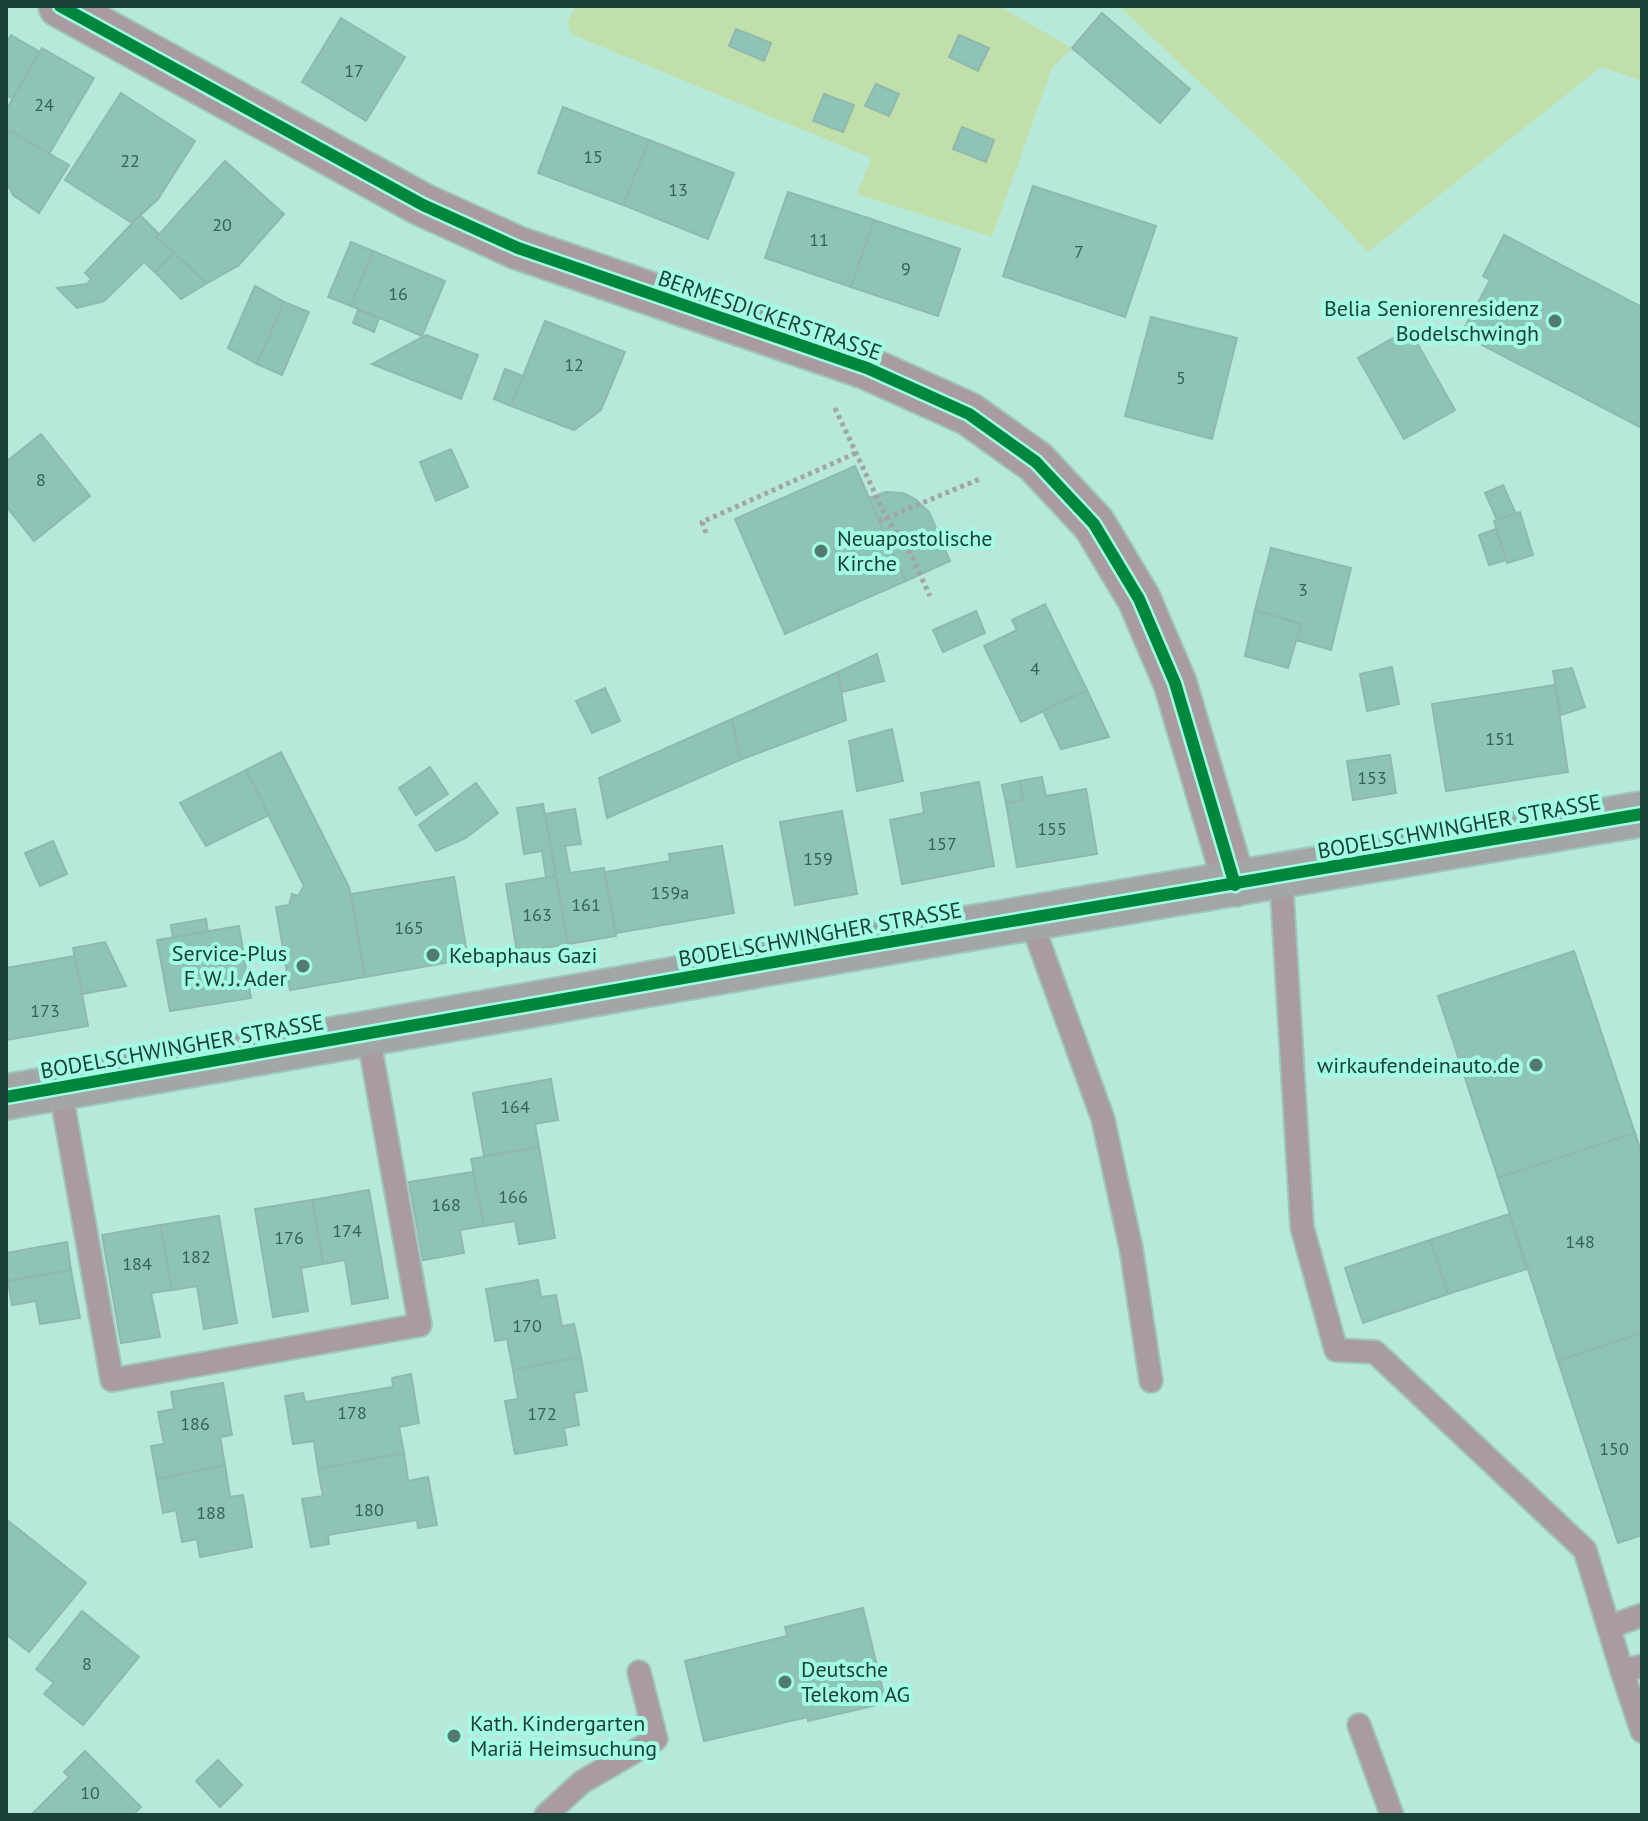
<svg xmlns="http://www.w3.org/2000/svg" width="1648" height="1821" font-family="'PT Sans',sans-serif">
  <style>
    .green { fill: #c1dfaa }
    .building { fill: #8ec4b7; stroke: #90b8ad; stroke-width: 2 }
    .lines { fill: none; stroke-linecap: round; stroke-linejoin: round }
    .lane-casing { stroke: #9fc6bc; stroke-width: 26 }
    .street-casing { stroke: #9fc6bc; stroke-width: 46 }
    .secondary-casing { stroke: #9fc6bc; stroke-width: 48 }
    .path { stroke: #a1a5a5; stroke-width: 5; stroke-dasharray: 4 4; stroke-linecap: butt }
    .lane { stroke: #a99ca1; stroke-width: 22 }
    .street { stroke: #a99ca1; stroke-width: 42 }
    .secondary { stroke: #a3a6a7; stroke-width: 44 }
    .cycleway-casing { stroke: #a3fde5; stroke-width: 17 }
    .cycleway { stroke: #00873e; stroke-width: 12 }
    .poi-dot { fill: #517b70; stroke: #a3fde5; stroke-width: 3 }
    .labels { text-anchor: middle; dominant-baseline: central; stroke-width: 8; stroke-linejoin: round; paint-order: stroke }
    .number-label { font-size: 18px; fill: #376157 }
    .poi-label { font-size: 22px; fill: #1a4037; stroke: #a3fde5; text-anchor: start }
    .street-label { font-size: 22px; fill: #1a4037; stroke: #a3fde5 }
  </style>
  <rect width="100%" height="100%" fill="#b7e9db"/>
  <g class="green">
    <polygon points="576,6 999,6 1072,48 1052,68 992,237 857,194 871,158 571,34 568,21"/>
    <polygon points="1119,6 1642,6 1642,81 1601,67 1368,252 1285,163"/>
  </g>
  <g class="building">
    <polygon points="1102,13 1190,89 1160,123 1072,48"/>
    <polygon points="341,18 405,57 366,121 302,82"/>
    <polygon points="736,29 771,43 764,61 729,46"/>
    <polygon points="11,35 40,52 13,99 6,95 6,44"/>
    <polygon points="959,35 989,48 978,71 949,57"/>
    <polygon points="42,48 94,78 49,154 6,129 6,110"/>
    <polygon points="876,84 899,94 889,116 865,106"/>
    <polygon points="121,93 195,141 158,199 132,223 65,180"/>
    <polygon points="824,94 854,105 843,132 813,121"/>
    <polygon points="563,107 649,140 623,205 538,173"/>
    <polygon points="962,127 994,140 986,162 953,149"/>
    <polygon points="10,131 69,165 39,213 13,195 6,181 6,137"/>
    <polygon points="649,140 734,173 708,239 623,205"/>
    <polygon points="225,161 284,214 238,266 207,283 156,238"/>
    <polygon points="1033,186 1156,226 1125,317 1003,276"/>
    <polygon points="788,192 874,220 851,287 765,258"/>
    <polygon points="140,215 159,234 156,238 174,253 155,272 144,262 104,301 77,308 57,288 87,284 91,279 85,273"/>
    <polygon points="874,220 960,249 938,316 851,287"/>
    <polygon points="1504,235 1642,307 1642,428 1461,334 1490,280 1483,276"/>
    <polygon points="351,242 373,251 351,306 328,297"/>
    <polygon points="373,251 445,281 422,336 351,306"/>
    <polygon points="174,253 207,283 181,299 155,272"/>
    <polygon points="255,286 284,302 257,364 228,348"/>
    <polygon points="284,302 309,312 282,375 257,364"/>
    <polygon points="358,310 379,318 374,332 353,323"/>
    <polygon points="1151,317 1237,338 1212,439 1125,416"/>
    <polygon points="545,321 625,352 601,410 574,430 511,406"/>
    <polygon points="1409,329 1455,410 1404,439 1358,358"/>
    <polygon points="426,335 478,355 461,399 372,364"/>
    <polygon points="505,369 523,376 511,406 494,399"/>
    <polygon points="41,434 90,496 34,541 6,506 6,462"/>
    <polygon points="451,449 468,487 436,501 420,462"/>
    <polygon points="855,466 906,581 785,634 735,519"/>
    <polygon points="1503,485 1516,514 1497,520 1485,493"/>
    <polygon points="886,492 903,493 915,499 929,512 950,561 906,581 869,498"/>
    <polygon points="1520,512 1533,555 1507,563 1494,521"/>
    <polygon points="1496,529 1506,560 1489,565 1479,535"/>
    <polygon points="1271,548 1351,568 1331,650 1296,640 1301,624 1255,610"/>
    <polygon points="1045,604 1087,690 1021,722 984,646 1017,630 1012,620"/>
    <polygon points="1255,610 1301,624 1288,668 1245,656"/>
    <polygon points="976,611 985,633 943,652 933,630"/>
    <polygon points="877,654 884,681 842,692 838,672"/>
    <polygon points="1392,667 1399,704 1367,711 1360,674"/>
    <polygon points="1572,668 1585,707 1561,715 1553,671"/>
    <polygon points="838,672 846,720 740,760 732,719"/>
    <polygon points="1555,685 1568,772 1446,791 1432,704"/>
    <polygon points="605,688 620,721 592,733 576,701"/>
    <polygon points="1087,690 1109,737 1061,749 1043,711"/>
    <polygon points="732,719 740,760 607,818 599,778"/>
    <polygon points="892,729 903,781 857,791 849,741"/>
    <polygon points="281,752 349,887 365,977 290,990 276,907 289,905 292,894 298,896 304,886 246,770"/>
    <polygon points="1390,755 1396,793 1353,800 1347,761"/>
    <polygon points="430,767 448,794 416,815 399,788"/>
    <polygon points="246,770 269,815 206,846 180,803"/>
    <polygon points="1042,777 1046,796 1086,789 1097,854 1017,867 1006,803 1023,800 1020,781"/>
    <polygon points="1020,781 1023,800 1006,803 1002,785"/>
    <polygon points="979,782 994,866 902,884 890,820 924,813 921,793"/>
    <polygon points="476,783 498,813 466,838 436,851 419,825"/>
    <polygon points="543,804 556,876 546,877 542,851 524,854 517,808"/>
    <polygon points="575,809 581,844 565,846 570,873 604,868 616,936 568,944 545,814"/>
    <polygon points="842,811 857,894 795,905 780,822"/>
    <polygon points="53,841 67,874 40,886 25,853"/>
    <polygon points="722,846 734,913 616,933 605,872 670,861 669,854"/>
    <polygon points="556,876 568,944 517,953 506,884"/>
    <polygon points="454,877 468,959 365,977 351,894"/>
    <polygon points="206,919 208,932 173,938 171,925"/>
    <polygon points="239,926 251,998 170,1011 157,940"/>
    <polygon points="105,942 126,986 82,994 73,948"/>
    <polygon points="1574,951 1635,1133 1498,1178 1438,996"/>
    <polygon points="75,956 88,1026 6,1040 6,968"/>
    <polygon points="551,1079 558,1120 535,1124 539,1147 484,1156 473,1093"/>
    <polygon points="1635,1133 1642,1155 1642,1333 1558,1361 1498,1178"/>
    <polygon points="539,1147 555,1238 519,1244 515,1221 484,1226 471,1159"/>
    <polygon points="473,1172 484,1226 460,1230 464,1253 423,1260 409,1182"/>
    <polygon points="369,1190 388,1298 352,1304 345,1260 323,1264 312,1200"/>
    <polygon points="312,1200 323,1264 301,1268 308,1311 273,1317 255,1209"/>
    <polygon points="1509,1214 1527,1269 1448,1294 1430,1240"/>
    <polygon points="219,1216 237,1323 204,1329 197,1286 172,1290 160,1225"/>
    <polygon points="160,1225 172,1290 151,1293 160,1337 121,1343 102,1235"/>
    <polygon points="1430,1240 1448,1294 1363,1323 1345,1268"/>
    <polygon points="67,1242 71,1270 8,1281 6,1253"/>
    <polygon points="71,1270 80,1318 40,1324 36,1301 12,1305 8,1281"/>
    <polygon points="538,1280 541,1297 556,1295 562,1326 574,1324 581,1357 513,1370 507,1339 495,1341 486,1289"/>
    <polygon points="1642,1333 1642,1535 1618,1543 1558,1361"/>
    <polygon points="581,1357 587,1391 574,1393 579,1425 564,1428 567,1445 515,1454 505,1401 518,1399 513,1370"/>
    <polygon points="411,1374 419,1423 399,1427 404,1453 318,1469 314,1441 293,1444 285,1396 303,1393 305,1402 393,1387 392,1378"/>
    <polygon points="223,1383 232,1435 220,1437 225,1465 157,1479 151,1446 164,1444 158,1412 174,1409 171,1392"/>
    <polygon points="404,1453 408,1481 428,1477 437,1525 418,1528 417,1520 328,1535 329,1544 311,1547 302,1499 323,1496 318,1469"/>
    <polygon points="225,1465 230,1497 243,1495 252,1547 200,1557 197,1539 182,1542 176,1510 163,1513 157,1479"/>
    <polygon points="6,1519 86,1583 29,1652 6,1634"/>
    <polygon points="863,1608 886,1703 808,1721 808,1717 704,1741 685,1661 787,1636 785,1627"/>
    <polygon points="82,1611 139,1657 83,1725 44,1694 54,1683 36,1669"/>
    <polygon points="85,1751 141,1807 133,1815 31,1815 69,1777 64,1772"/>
    <polygon points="218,1760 242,1785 220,1807 196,1781"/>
  </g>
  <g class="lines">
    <g class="lane-casing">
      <g id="lane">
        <polyline points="1281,877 1302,1227 1336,1350 1375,1352 1585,1550 1622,1671 1642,1666"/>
        <polyline points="1030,918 1103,1119 1131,1248 1151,1381"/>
        <polyline points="60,1087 112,1380 420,1325 368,1034"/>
        <polyline points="1609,1627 1642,1615"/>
        <polyline points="1622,1671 1642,1731"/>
        <polyline points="1359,1725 1392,1815"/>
        <polyline points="546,1815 582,1782 656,1739 639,1672"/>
      </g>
    </g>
    <g class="street-casing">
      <polyline id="street" points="60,6 423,205 518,248 867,368 969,414 1036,462 1094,524 1139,599 1175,683 1235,885"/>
    </g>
    <g class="secondary-casing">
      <polyline id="secondary" points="6,1097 871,945 1642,814"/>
    </g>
    <g class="path">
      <polyline points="835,408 887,519 910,553 930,596"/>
      <polyline points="879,521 982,478"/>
      <polyline points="706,533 702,522 856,453"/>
    </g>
    <use href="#lane" class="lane"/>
    <use href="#street" class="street"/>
    <use href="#secondary" class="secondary"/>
    <g class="cycleway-casing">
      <g id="cycleway">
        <polyline points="60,6 423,205 518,248 867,368 969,414 1036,462 1094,524 1139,599 1175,683 1235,885"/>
        <polyline points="6,1097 871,945 1642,814"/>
      </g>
    </g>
    <use href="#cycleway" class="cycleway"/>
  </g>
  <g class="poi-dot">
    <circle cx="1555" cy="321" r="8"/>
    <circle cx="821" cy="551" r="8"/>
    <circle cx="433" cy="955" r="8"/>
    <circle cx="303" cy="966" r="8"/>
    <circle cx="1536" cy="1065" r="8"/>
    <circle cx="785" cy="1682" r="8"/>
    <circle cx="454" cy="1736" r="8"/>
  </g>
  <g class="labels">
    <g class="number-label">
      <text x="354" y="70">17</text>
      <text x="44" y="104">24</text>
      <text x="593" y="156">15</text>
      <text x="130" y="160">22</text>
      <text x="678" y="189">13</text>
      <text x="222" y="224">20</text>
      <text x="819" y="239">11</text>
      <text x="1079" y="251">7</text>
      <text x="906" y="268">9</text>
      <text x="398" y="293">16</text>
      <text x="574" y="364">12</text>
      <text x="1181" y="377">5</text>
      <text x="41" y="479">8</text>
      <text x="1303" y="589">3</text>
      <text x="1035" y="668">4</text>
      <text x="1500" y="738">151</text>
      <text x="1372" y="777">153</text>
      <text x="1052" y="828">155</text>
      <text x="942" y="843">157</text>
      <text x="818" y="858">159</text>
      <text x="670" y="892">159a</text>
      <text x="586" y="904">161</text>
      <text x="537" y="914">163</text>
      <text x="409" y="927">165</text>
      <text x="45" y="1010">173</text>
      <text x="515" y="1106">164</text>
      <text x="513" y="1196">166</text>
      <text x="446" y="1204">168</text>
      <text x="347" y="1230">174</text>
      <text x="289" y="1237">176</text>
      <text x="1580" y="1241">148</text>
      <text x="196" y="1256">182</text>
      <text x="137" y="1263">184</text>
      <text x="527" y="1325">170</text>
      <text x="352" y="1412">178</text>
      <text x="542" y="1413">172</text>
      <text x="195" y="1423">186</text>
      <text x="1614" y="1448">150</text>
      <text x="369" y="1509">180</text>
      <text x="211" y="1512">188</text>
      <text x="87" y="1663">8</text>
      <text x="90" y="1792">10</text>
    </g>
    <g class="poi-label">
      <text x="1539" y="308" text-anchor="end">Belia Seniorenresidenz<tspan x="1539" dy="25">Bodelschwingh</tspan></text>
      <text x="837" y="538">Neuapostolische<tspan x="837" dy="25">Kirche</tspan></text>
      <text x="287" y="953" text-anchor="end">Service-Plus<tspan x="287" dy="25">F. W. J. Ader</tspan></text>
      <text x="449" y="955">Kebaphaus Gazi</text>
      <text x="1520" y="1065" text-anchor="end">wirkaufendeinauto.de</text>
      <text x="801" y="1669">Deutsche<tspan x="801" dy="25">Telekom AG</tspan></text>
      <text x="470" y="1723">Kath. Kindergarten<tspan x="470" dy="25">Mariä Heimsuchung</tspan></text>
    </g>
    <g class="street-label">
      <text transform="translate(770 315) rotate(19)">BERMESDICKERSTRASSE</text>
      <text transform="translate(1459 826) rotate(-10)">BODELSCHWINGHER STRASSE</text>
      <text transform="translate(820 934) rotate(-10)">BODELSCHWINGHER STRASSE</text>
      <text transform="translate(182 1046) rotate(-10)">BODELSCHWINGHER STRASSE</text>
    </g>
  </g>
  <rect width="1648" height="1821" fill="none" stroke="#1a4037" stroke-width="16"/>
</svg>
